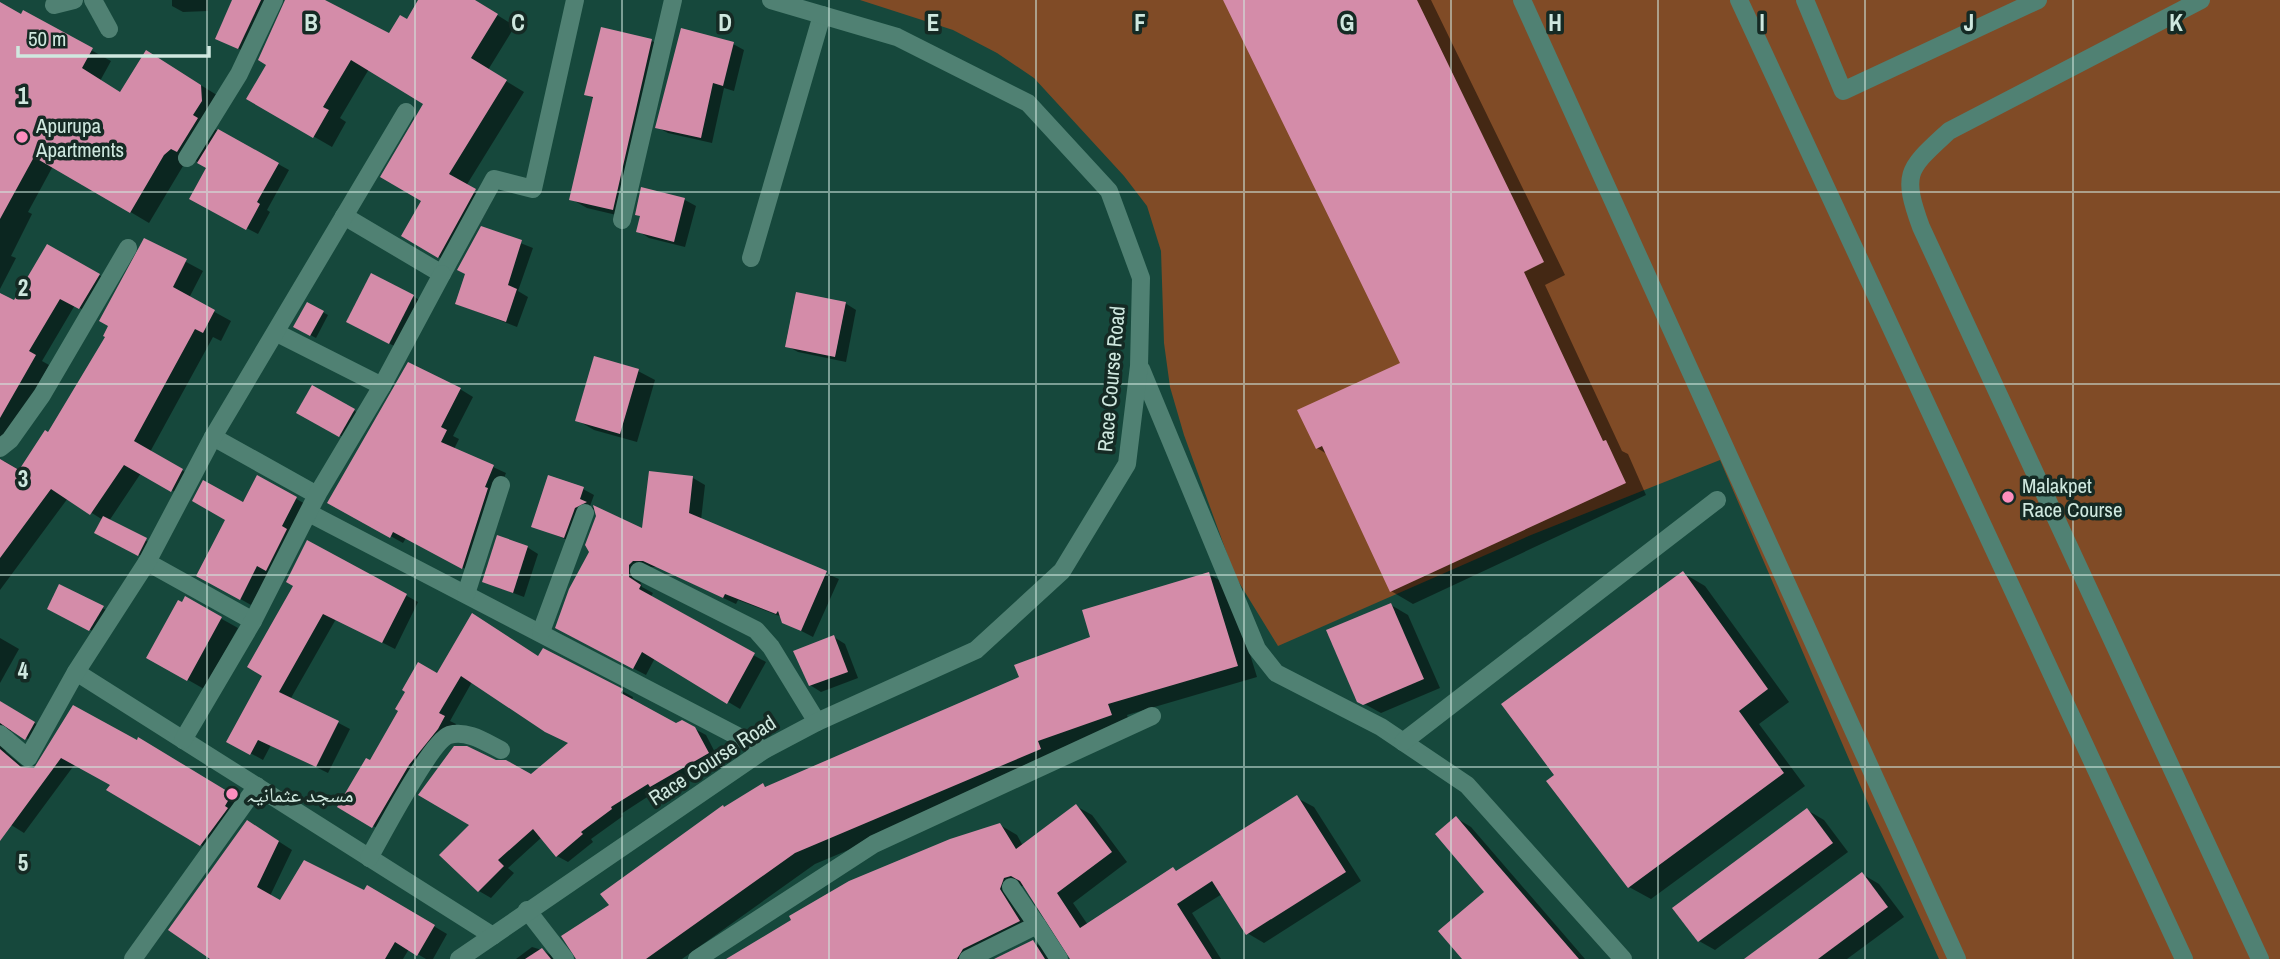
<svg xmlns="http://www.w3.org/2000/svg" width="2280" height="959" font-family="'Archivo Narrow','Noto Naskh Arabic',sans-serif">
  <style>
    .green { fill: #804b26 }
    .shadow { fill: #0007 }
    .building { fill: #d48ca9 }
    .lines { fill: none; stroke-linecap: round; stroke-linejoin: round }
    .minor { stroke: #508173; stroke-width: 18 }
    .grid { fill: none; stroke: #cfe8df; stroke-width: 2; stroke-opacity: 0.55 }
    .poi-dot { fill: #fd8ebe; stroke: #152a24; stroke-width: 2.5 }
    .labels { text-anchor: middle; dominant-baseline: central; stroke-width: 7; stroke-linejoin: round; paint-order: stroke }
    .poi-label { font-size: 21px; fill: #cfe8df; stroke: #152a24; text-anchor: start }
    .street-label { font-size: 21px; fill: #cfe8df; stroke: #152a24 }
    .grid-label { font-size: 23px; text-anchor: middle; font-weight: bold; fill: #cfe8df; stroke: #152a24; stroke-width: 7; stroke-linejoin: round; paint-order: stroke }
  </style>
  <rect width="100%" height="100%" fill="#16483c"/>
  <polygon class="green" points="860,0 2280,0 2280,959 1939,959 1870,808 1720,460 1531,535 1278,646 1235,576 1184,435 1170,387 1164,343 1161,251 1147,206 1124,176 1034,78 997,53 953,30"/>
  <g class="shadow">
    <polygon points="172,0 208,0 208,11 183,12 172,6"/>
    <polygon points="234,0 270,0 250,54 217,39"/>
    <polygon points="300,0 321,0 389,36 408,21 420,0 473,0 515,26 488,70 524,92 466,186 492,201 456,267 403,236 423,200 425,103 369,69 340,118 346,122 332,147 249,99"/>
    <polygon points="1225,0 1431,0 1565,275 1545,285 1622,451 1628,454 1646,495 1413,604 1391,591 1327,454 1317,448 1402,364"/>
    <polygon points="0,11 22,16 23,13 111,61 100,81 121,94 165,63 220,97 211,127 289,170 267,210 270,212 258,234 202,205 208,168 191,158 183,166 149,223 53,166 28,212 32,214 11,256 16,258 0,289"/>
    <polygon points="652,41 668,50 629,218 587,208 571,199 594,99 586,94"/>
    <polygon points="733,44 744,50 734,91 724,88 712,143 668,133 657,127"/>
    <polygon points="643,189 685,200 696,206 685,247 649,238 638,231 642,217 637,214"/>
    <polygon points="482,228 533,248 518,291 528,297 517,327 457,304"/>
    <polygon points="145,240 203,271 189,298 231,321 221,341 213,337 150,452 199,480 189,500 141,473 109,521 156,546 149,560 107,539 103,520 68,498 0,590 0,467 4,461 21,471 49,434 80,385 111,326"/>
    <polygon points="48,246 113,283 93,316 75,305 42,361 49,365 0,456 0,295 14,303"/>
    <polygon points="413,296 424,303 400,349 359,328"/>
    <polygon points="845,303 856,310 846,362 798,352 787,346"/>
    <polygon points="308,304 328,315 316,338 295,327"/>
    <polygon points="638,371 655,380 637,442 594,430 577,420"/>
    <polygon points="313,387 365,417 350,441 298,412"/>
    <polygon points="460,389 473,397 453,436 459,439 454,449 506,473 497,495 475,574 406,538 403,543 329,502"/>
    <polygon points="258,477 307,505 251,605 198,575"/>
    <polygon points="693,478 705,485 701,520 839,579 813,637 784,622 782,617 738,600 736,604 658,567 646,567 640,580 642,587 653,593 650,598 766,662 740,709 655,658 646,675 569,635 643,531"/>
    <polygon points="583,489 594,495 590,506 595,509 586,514 575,543 533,526"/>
    <polygon points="308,542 418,602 395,649 336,619 291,698 350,729 328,773 271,745 263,760 228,741 264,675"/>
    <polygon points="527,547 538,554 524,597 484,582"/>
    <polygon points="1683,573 1705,586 1789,702 1759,724 1805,786 1651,899 1629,887 1557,776"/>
    <polygon points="1209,574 1229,586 1257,677 1127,715 1131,726 1060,761 815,864 682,959 577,959 611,905 725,809 763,785 768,788 1021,678"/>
    <polygon points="60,586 114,614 101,635 60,615"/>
    <polygon points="186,599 238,628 204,689 148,657"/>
    <polygon points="1391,605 1408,615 1440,688 1381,713 1359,701"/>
    <polygon points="834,637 845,644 858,678 821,692 810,685"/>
    <polygon points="0,638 19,649 0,683"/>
    <polygon points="539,658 622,691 633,697 632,701 676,725 682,722 706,735 719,760 663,793 658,790 621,814 623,816 591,839 593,842 568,862 557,856 542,837 508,868 514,873 491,898 479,891 442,855 472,824 420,794 454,748 532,777 570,743 472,682 450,721 456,724 450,735 385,833 339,806 438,676"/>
    <polygon points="0,703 48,731 39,747 15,730 10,731 2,740 6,752 28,771 39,765 74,707 138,742 139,740 245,803 214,853 109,789 112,784 75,764 24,833 0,818"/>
    <polygon points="1297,798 1314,807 1361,881 1264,943 1247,933 1222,894 1192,913 1221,959 1072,959 1025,885 1020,887 1035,930 978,959 736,959 1000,825 1017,835 1023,846 1076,806 1092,815 1127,862 1073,903 1088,925 1173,869 1178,872"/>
    <polygon points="1807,810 1824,820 1848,852 1715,950 1699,941"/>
    <polygon points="1456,818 1471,827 1585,959 1464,959 1486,892"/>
    <polygon points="261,830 292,850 270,896 281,902 365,892 368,887 447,934 433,959 426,959 409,949 403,959 213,959"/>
    <polygon points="1862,874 1879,884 1904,917 1847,959 1747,959"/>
    <polygon points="1033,942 1049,951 1055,959 998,959"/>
    <polygon points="532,947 542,950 558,959 516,959"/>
  </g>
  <g class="building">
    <polygon points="232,0 261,0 238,49 215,39"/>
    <polygon points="285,0 325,0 389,33 400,15 407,19 418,0 475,0 498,14 471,58 507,80 449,174 476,189 438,258 401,236 421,201 380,177 423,104 351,60 323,107 329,110 313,138 246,99 266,65 258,60"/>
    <polygon points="1223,0 1417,0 1544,262 1524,272 1603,441 1606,440 1626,483 1390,592 1322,446 1316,449 1297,410 1400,363"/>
    <polygon points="0,2 21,14 23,10 93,48 82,68 120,92 146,50 201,85 202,101 193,115 198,118 177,152 171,149 164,155 130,213 34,157 0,219"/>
    <polygon points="601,27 652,39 613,210 569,200 593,97 584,95"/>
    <polygon points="681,28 734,42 723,86 713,83 701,138 655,128"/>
    <polygon points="218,129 279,163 257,202 260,204 246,230 189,199 206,168 197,163"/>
    <polygon points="641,187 685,198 674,242 636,232 640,216 635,215"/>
    <polygon points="481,226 522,240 508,285 517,289 506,322 455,304 465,274 457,270"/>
    <polygon points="144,238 187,259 173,287 215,310 203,333 195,329 134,441 183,469 171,492 124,465 90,515 51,489 0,558 0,459 19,470 45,430 48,432 105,337 103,336 108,326 99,321"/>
    <polygon points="47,244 100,274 79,309 60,299 29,351 36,355 0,418 0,293 14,300"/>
    <polygon points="371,273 414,295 389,344 346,322"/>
    <polygon points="796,292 846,302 835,357 785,347"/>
    <polygon points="307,302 324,311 310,336 293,327"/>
    <polygon points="594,356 639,369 620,434 575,421"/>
    <polygon points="408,362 461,388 441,427 447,430 441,442 494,465 485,487 488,488 462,569 393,532 390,538 327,503"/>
    <polygon points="312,385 355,409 339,437 296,413"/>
    <polygon points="649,471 693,476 689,513 827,571 801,631 782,623 778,611 776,614 725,594 723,598 643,561 633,561 629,565 629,577 641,585 639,589 755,653 727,704 642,652 633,669 555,628 569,589 589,552 585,545 596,516 593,505 642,528"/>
    <polygon points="257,475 297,497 282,526 287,529 266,571 257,566 240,600 196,576 225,520 192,501 203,480 243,502"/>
    <polygon points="548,475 584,487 580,499 587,502 575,508 564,538 531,527"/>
    <polygon points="103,516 147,538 138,556 94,533"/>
    <polygon points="497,535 528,546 513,593 482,582"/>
    <polygon points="307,540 407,594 382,643 323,614 279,692 339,721 316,767 258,740 250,755 226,742 262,676 247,667 293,586 286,582"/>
    <polygon points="1683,571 1768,689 1739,711 1784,773 1628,888 1546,781 1554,775 1501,704"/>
    <polygon points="1209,572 1238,666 1108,704 1112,715 1038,741 1041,749 795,853 646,959 576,959 561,936 609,905 600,894 723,805 724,807 763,783 765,787 1019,677 1014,665 1090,637 1082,610"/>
    <polygon points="59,584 104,606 89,631 47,609"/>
    <polygon points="185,596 222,617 187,681 146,658 178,600 182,602"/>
    <polygon points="1391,603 1424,679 1363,705 1357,702 1326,630"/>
    <polygon points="472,613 538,656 543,648 623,689 621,693 676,723 682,720 695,727 709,753 650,787 648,784 611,807 612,809 581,832 583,834 556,857 533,829 498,860 504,866 478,892 439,855 469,825 418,795 454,746 467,746 496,760 506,760 531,774 568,743 545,732 461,676 439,713 445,716 438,729 409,765 372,828 337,807 366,758 370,760 398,711 395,709 405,692 402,690 418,662 437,673"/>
    <polygon points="834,635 848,672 809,686 793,651"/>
    <polygon points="0,701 35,722 25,740 0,723"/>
    <polygon points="73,705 137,740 138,737 232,794 225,806 228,808 200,846 106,790 110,785 61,758 0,841 0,749 21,767 34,768"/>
    <polygon points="1297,795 1346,872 1246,935 1212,881 1177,904 1212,959 1070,959 1020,881 1011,876 1004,878 1000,889 1020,921 963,949 957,959 726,959 791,920 789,916 849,881 950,839 1000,823 1016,849 1076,804 1112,852 1057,893 1080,928 1173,867 1176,871"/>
    <polygon points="1807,808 1833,843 1698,942 1672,908"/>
    <polygon points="1456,816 1495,862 1579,959 1462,959 1438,931 1484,892 1435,834"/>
    <polygon points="247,820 279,841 257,887 280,900 304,860 364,890 367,885 435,925 417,956 395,942 385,959 210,959 168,930"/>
    <polygon points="1862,872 1888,907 1818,959 1744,959"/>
    <polygon points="1033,940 1045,959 994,959"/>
    <polygon points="542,948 551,959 525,959"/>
  </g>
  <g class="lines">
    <g class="minor">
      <polyline points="93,0 109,29"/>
      <polyline points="1522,0 1957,959"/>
      <polyline points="1739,0 2184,959"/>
      <polyline points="1805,0 1843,91 2038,0"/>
      <path d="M2201,0L1949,131C1908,169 1901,172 1921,227L2260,959"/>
      <polyline points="54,5 74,0"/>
      <polyline points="187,158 239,74 274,0"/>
      <polyline points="344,216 442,274 494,179 533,189 575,0"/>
      <polyline points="622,220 673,0"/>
      <polyline points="751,258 822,15"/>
      <polyline points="277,333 382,386"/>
      <polyline points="1141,369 1257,649 1276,673 1381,727 1467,785 1623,959"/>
      <polyline points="213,437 317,495"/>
      <polyline points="0,448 10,440 42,395 128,248"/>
      <polyline points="309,513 764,750"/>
      <polyline points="147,562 253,621"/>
      <polyline points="639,571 756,630 771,647 817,722"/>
      <polyline points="466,594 501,485"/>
      <polyline points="541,632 585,513"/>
      <polyline points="76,672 493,936"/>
      <polyline points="0,734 28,758 76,672 147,562 213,437 406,112"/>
      <polyline points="183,740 253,621 317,495 382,386 442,274"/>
      <polyline points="1403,742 1717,500"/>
      <path d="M369,858C381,837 431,741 449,735C468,730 485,742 501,750"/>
      <polyline points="1011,887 1037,925"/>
      <polyline points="527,910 565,959"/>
      <polyline points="133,959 257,786"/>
      <polyline points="459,959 764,750 817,722 976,650 1062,571 1127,464 1139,366 1141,278 1109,191 1028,103 897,37 771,0"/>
      <polyline points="697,959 874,844 1152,716"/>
      <polyline points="968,959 1037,925 1059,959"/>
    </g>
  </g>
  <path class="grid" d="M207,0V959M415,0V959M622,0V959M829,0V959M1036,0V959M1244,0V959M1451,0V959M1658,0V959M1865,0V959M2073,0V959M0,192H2280M0,384H2280M0,575H2280M0,767H2280"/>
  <g class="poi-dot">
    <circle cx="22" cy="137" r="7"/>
    <circle cx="2008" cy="497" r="7"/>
    <circle cx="232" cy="794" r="7"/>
  </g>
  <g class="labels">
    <g class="poi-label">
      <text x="36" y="125">Apurupa<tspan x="36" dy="24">Apartments</tspan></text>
      <text x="2022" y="485">Malakpet<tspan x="2022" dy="24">Race Course</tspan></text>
      <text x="246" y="794">مسجد عثمانیہ</text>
    </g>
    <g class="street-label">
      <text transform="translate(1111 379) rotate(-85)">Race Course Road</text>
      <text transform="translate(712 760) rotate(-33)">Race Course Road</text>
    </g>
  </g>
  <g class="grid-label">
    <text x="311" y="31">B</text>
    <text x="518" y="31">C</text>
    <text x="725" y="31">D</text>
    <text x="933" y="31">E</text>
    <text x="1140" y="31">F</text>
    <text x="1347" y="31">G</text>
    <text x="1555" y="31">H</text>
    <text x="1762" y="31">I</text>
    <text x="1969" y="31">J</text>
    <text x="2176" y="31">K</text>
    <text x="23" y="104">1</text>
    <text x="23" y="296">2</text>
    <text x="23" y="487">3</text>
    <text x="23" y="679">4</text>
    <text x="23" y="871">5</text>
  </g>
  <path d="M18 46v10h191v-10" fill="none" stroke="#cfe8df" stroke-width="3.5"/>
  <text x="28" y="46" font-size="21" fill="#cfe8df" stroke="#152a24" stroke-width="5" paint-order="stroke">50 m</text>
</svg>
